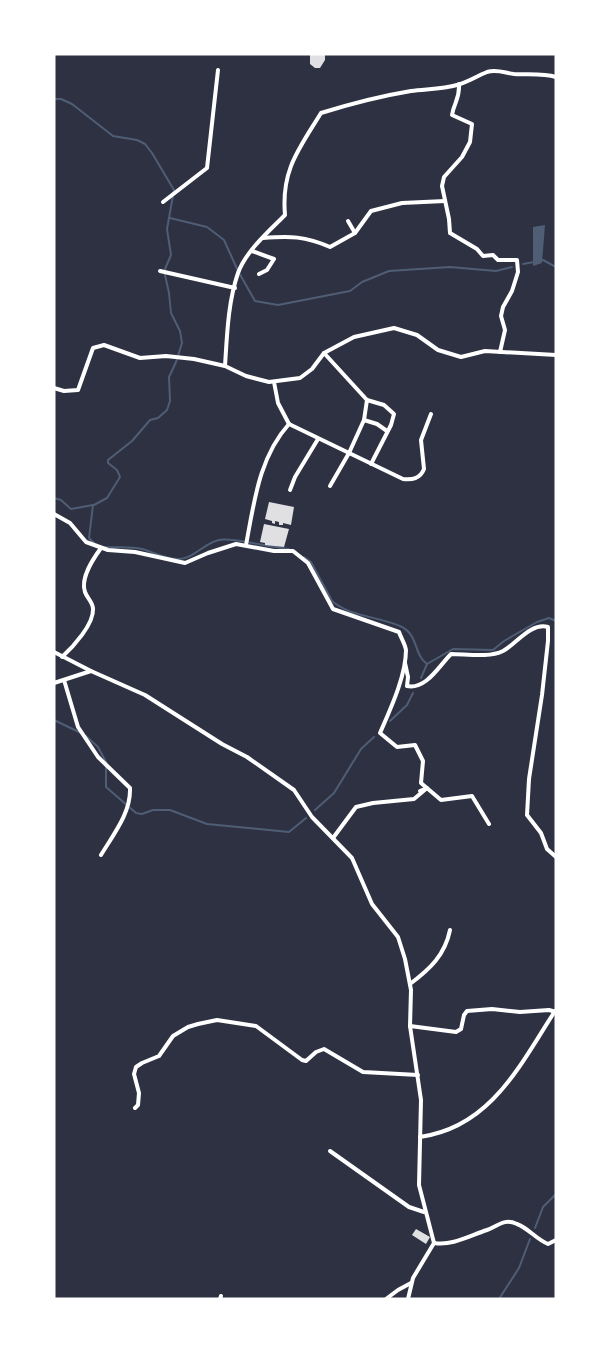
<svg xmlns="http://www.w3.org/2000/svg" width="610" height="1353" font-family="'Golos Text',sans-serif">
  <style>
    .water { fill: #4f5d75 }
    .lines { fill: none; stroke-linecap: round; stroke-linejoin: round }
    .stream { stroke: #4f5d75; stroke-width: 2 }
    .building { fill: #e0e0e3 }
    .minor { stroke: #fff; stroke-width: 4 }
  </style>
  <rect width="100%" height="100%" fill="#2d3142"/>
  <polygon class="water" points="545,225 542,263 533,266 533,227"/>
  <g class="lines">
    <g class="stream">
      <polyline points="54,99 61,99 72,104 113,136 137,140 145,144 152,153 174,190 167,229 171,255 165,269 165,275 169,293 171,313 180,331 182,343 176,362 169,377 170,401 167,410 158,418 150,420 132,441 108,460 108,463 117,470 120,477 107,498 94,505"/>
      <polyline points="170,218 207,227 224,240 238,271 255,301 278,305 350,291 362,282 389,271 450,267 496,271 512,267"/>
      <polyline points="540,260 543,260 556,267"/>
      <polyline points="523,264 534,262"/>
      <polyline points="54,498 61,500 71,509 93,505 89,538 94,543"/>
      <path d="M105,547C117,548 130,546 142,549C153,552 166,559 178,559C192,560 204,543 219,540C233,537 271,548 289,549"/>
      <path d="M304,557L311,562L332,601C352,618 380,616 402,627C418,635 414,655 427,664L453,649L493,650L504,641L537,622L549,618L556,621"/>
      <polyline points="421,678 427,664"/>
      <polyline points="54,720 81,733"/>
      <polyline points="390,721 407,705 413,693"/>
      <polyline points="86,736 98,747 106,762 106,787 136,813 142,814 153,810 170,810 207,824 289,832 306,818"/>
      <polyline points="315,810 334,793 361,749 374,737"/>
      <polyline points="535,1228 543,1207 556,1194"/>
      <polyline points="499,1299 519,1268 530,1239"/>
    </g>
  </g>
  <g class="building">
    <polygon points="310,54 325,54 325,60 320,68 315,68 310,64"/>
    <polygon points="269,502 294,507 291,525 283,523 283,525 279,525 279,522 275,521 275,524 272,523 272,521 265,519"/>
    <polygon points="264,524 289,529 284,547 265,545 265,543 260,542"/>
    <polygon points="416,1229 430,1237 426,1244 412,1235"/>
  </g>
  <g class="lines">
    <g class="minor">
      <path d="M459,84C460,99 454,102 452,115L472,124L470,142L462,157L444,177L442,186L449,219L450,233L477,249L483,256L493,255L498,260H517L518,272L512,291L503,307L501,316L505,330L500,352"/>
      <polyline points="163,202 207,168 218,70"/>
      <polyline points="348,221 355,233"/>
      <path d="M263,238C290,236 305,236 330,247L355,233L371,211L402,203L445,201"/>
      <polyline points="252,251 274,259 267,270 259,274"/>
      <polyline points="160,271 235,288"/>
      <polyline points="324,353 367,400 384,405 394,414 391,425 371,464"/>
      <path d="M225,366C227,335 228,302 238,273C246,251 269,231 285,215C281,170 299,149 321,113C350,104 381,96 411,91C426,89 443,89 457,85C468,82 477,76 487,72C497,69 505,73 514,74C528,75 543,73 556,77"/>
      <polyline points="274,382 278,403 289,424"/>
      <polyline points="54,388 64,391 78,390 93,348 104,345 140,358 166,356 194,359 225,366 246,376 269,382 300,378 312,369 324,353 354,337 394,328 417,335 438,350 461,357 485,351 556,355"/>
      <polyline points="364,420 377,424 387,431"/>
      <polyline points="330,486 349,453 364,420 367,400"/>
      <polyline points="290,490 295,477 318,439"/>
      <path d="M54,514L70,523L86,542L108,550L135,552L185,563L208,553L236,544L274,551H293L308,563L333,609L399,632C401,638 405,644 406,650C406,676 390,710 380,733L397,747L415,745L423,761L421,783L441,800L472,796L489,824"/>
      <path d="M246,545C254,503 259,457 289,424L403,479C412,480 420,479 424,469L421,440L431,414"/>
      <polyline points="54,652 91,671"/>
      <path d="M62,657C73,647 94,624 93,609C93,602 87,598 85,592C80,578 93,559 101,548"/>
      <path d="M405,663L408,677L407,686C426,690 439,666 451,654C466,654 489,658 503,651C516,644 531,622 548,627V641L542,695L529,779L527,815L541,833L547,849L556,857"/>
      <path d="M64,680L78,727L98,757L130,788C131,813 113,835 101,855"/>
      <polyline points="54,683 91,671 145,695 222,744 247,757 294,790 312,817 352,858 372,904 398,937 405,959 411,990 410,1026 421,1100 419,1185 434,1243 413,1278 408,1299"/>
      <polyline points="333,838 356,807 373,803 414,799 427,788 420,791"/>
      <path d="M410,984C430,969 445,955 450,930"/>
      <polyline points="410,1026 456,1032 461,1029 464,1015 467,1011 492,1009 520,1012 549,1010 556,1012"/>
      <polyline points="135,1108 138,1105 139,1093 134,1074 136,1067 142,1063 159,1056 173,1036 188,1027 198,1024 217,1020 256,1026 302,1060 306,1061 316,1052 324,1049 363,1072 418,1075"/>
      <path d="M420,1137C491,1127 520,1065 555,1011"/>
      <polyline points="330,1151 409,1207 424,1212"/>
      <path d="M434,1243C452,1246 469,1236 487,1230C498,1226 504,1218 517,1224C528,1228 536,1239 548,1244L556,1240"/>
      <polyline points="220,1299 221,1296"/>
      <polyline points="386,1299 398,1290 411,1283"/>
    </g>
  </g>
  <rect width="610" height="1353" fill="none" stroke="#ffffff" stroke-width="111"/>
</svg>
